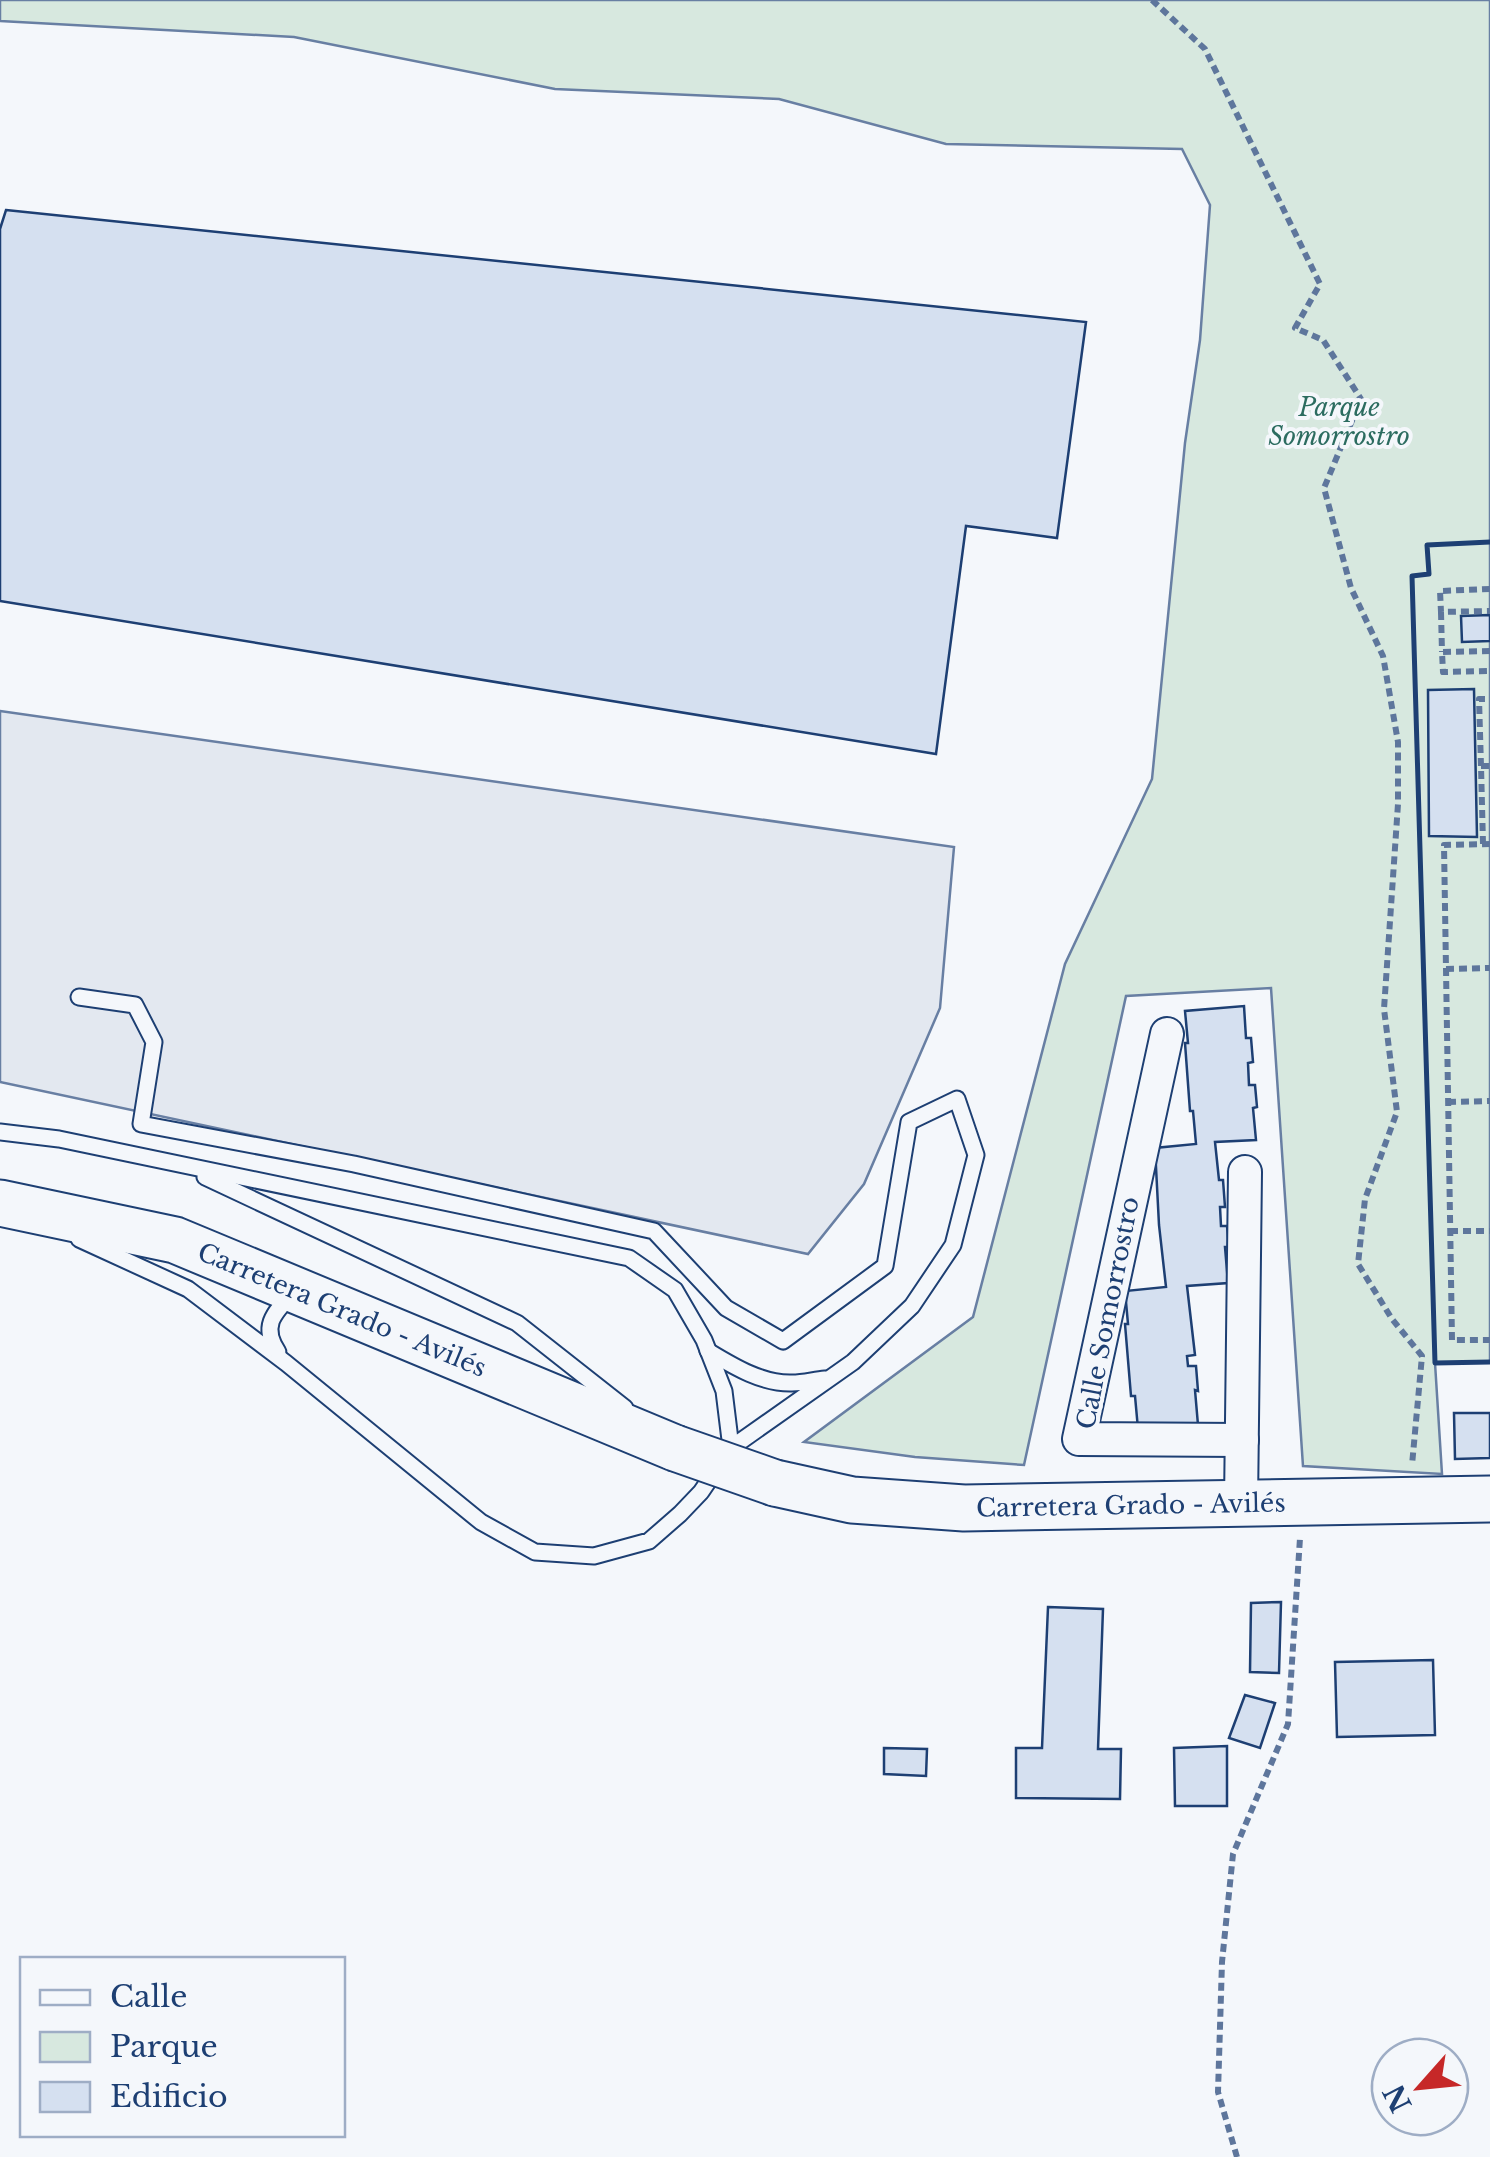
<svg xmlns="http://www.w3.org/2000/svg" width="1490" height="2157" font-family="'Libre Baskerville',serif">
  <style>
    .green { fill: #d7e8df; stroke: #687fa3; stroke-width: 2.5 }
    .parking { fill: #e3e8f0; stroke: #687fa3; stroke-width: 2.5 }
    .building { fill: #d5e0f0; stroke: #1d3f73; stroke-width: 2.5 }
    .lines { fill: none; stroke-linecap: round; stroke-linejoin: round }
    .lane-casing { stroke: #1d3f73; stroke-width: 19 }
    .street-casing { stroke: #1d3f73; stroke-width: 36 }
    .secondary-casing { stroke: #1d3f73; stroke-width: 49 }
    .path { stroke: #5e769c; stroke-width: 6; stroke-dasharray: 8 5; stroke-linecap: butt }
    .lane { stroke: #f4f7fb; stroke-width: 15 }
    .street { stroke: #f4f7fb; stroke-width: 32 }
    .secondary { stroke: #f4f7fb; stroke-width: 45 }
    .secondary-bridge-casing { stroke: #1d3f73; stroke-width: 49; stroke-linecap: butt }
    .secondary-bridge { stroke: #f4f7fb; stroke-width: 45 }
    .wall { stroke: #1d3f73; stroke-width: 5 }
    .labels { text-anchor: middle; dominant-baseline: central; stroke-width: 8; stroke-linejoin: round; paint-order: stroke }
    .park-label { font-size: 25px; font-style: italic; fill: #2c6c60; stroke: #f4f7fb }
    .street-label { font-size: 25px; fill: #1d3f73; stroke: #f4f7fb }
  </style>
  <rect width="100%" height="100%" fill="#f4f7fb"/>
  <polygon class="green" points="0,0 1490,0 1490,1362 1435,1363 1442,1474 1303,1466 1271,988 1126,996 1024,1465 915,1457 804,1442 973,1317 1065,964 1152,779 1185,443 1200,340 1210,205 1182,149 946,144 779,99 555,89 294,37 0,21"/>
  <polygon class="parking" points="0,711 954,847 940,1008 864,1184 808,1254 0,1082"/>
  <g class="building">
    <polygon points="6,210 1086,322 1057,538 966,526 936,754 0,601 0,229"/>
    <polygon points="1490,615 1490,641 1462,642 1461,616"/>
    <polygon points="1474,689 1477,837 1429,836 1428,690"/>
    <polygon points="1244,1006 1246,1038 1251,1038 1253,1062 1248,1063 1249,1085 1255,1085 1257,1107 1253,1108 1256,1140 1215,1142 1219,1180 1223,1180 1225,1207 1220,1207 1221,1226 1227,1226 1229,1247 1225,1247 1228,1283 1187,1286 1195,1355 1187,1356 1188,1366 1196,1366 1198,1391 1195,1390 1198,1425 1138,1429 1135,1396 1131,1396 1125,1324 1128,1324 1125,1291 1166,1287 1159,1225 1155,1148 1196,1144 1193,1111 1190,1111 1185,1043 1188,1043 1185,1011"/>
    <polygon points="1454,1413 1490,1413 1490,1458 1455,1459"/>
    <polygon points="1281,1602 1279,1673 1250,1672 1251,1603"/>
    <polygon points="1048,1607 1103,1609 1098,1749 1121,1749 1120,1799 1016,1798 1016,1748 1042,1748"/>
    <polygon points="1433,1660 1435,1735 1337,1737 1335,1662"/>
    <polygon points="1245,1695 1275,1703 1260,1748 1229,1738"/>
    <polygon points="1227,1746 1227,1806 1175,1806 1174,1748"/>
    <polygon points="884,1748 927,1749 926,1776 884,1774"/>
  </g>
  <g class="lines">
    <g class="lane-casing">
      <g id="lane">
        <polyline points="79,997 135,1005 154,1042 141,1124 354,1164 654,1231 726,1308 783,1341 885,1266 909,1122 957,1099 976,1155 953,1245 912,1306 853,1362 731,1448 701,1492 680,1514 649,1541 594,1556 535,1552 481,1522 286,1363 188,1289 79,1239"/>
        <polyline points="0,1132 59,1139 629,1258 675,1290 704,1340 724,1391 731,1448"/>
        <polyline points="205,1177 517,1323 625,1408"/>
        <path d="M708,1351C733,1366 762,1384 792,1383C803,1383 814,1380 825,1379"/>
        <path d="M278,1352C261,1327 273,1314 291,1295"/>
      </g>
    </g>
    <g class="street-casing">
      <g id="street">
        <polyline points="1167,1034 1079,1439 1242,1440"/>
        <polyline points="1241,1504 1245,1172"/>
      </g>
    </g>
    <g class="secondary-casing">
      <g id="secondary">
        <path id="s1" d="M0,1203L175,1240L675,1448"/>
        <path id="s2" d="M775,1483L852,1500L964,1508L1490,1499"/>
      </g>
    </g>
    <g class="path">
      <polyline points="1152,0 1205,49 1320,284 1295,328 1323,340 1361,399 1324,488 1351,588 1383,656 1398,742 1398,804 1384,1009 1397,1112 1365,1199 1358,1264 1392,1319 1422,1356 1412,1465"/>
      <polyline points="1490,589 1440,591 1441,612 1490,611"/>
      <polyline points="1441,612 1442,652"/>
      <polyline points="1490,651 1442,652 1443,672 1490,671"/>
      <polyline points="1481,766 1479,699 1490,699"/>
      <polyline points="1483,844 1481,766 1490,766"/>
      <polyline points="1490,844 1444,845 1452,1340 1490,1340"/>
      <polyline points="1446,969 1490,968"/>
      <polyline points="1448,1102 1490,1101"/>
      <polyline points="1450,1231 1490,1231"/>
      <polyline points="1237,2157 1218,2092 1222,1962 1233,1854 1288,1724 1300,1538"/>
    </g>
    <use href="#lane" class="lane"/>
    <use href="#street" class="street"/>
    <use href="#secondary" class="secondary"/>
    <g class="secondary-bridge-casing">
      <polyline id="secondary-bridge" points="675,1448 775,1483"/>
    </g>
    <use href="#secondary-bridge" class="secondary-bridge"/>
    <polyline class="wall" points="1490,542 1427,545 1429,574 1412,576 1435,1363 1490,1362"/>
  </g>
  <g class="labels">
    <g class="park-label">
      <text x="1339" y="407">Parque<tspan x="1339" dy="29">Somorrostro</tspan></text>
    </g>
    <g class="street-label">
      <text stroke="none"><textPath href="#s1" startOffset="360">Carretera Grado - Avilés</textPath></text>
      <text transform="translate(1108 1313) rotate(-79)">Calle Somorrostro</text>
      <text stroke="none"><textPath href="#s2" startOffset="358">Carretera Grado - Avilés</textPath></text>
    </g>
  </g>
  <rect x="20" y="1957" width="325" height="180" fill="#f4f7fb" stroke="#9eadc5" stroke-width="2.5"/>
  <rect x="40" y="1990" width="50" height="15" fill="#f4f7fb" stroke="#9eadc5" stroke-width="2.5"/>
  <text x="110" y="2007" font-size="30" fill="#1d3f73">Calle</text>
  <rect x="40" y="2032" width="50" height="30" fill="#d7e8df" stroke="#9eadc5" stroke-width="2.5"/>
  <text x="110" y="2057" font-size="30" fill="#1d3f73">Parque</text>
  <rect x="40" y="2082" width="50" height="30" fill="#d5e0f0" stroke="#9eadc5" stroke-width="2.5"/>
  <text x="110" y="2107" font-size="30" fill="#1d3f73">Edificio</text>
  <g transform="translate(1420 2087) rotate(243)"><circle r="48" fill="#f4f7fb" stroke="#9eadc5" stroke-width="2.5"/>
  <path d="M0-8L18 38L0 25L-18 38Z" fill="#c62828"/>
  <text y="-15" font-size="28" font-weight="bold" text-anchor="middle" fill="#1d3f73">N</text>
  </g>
</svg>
